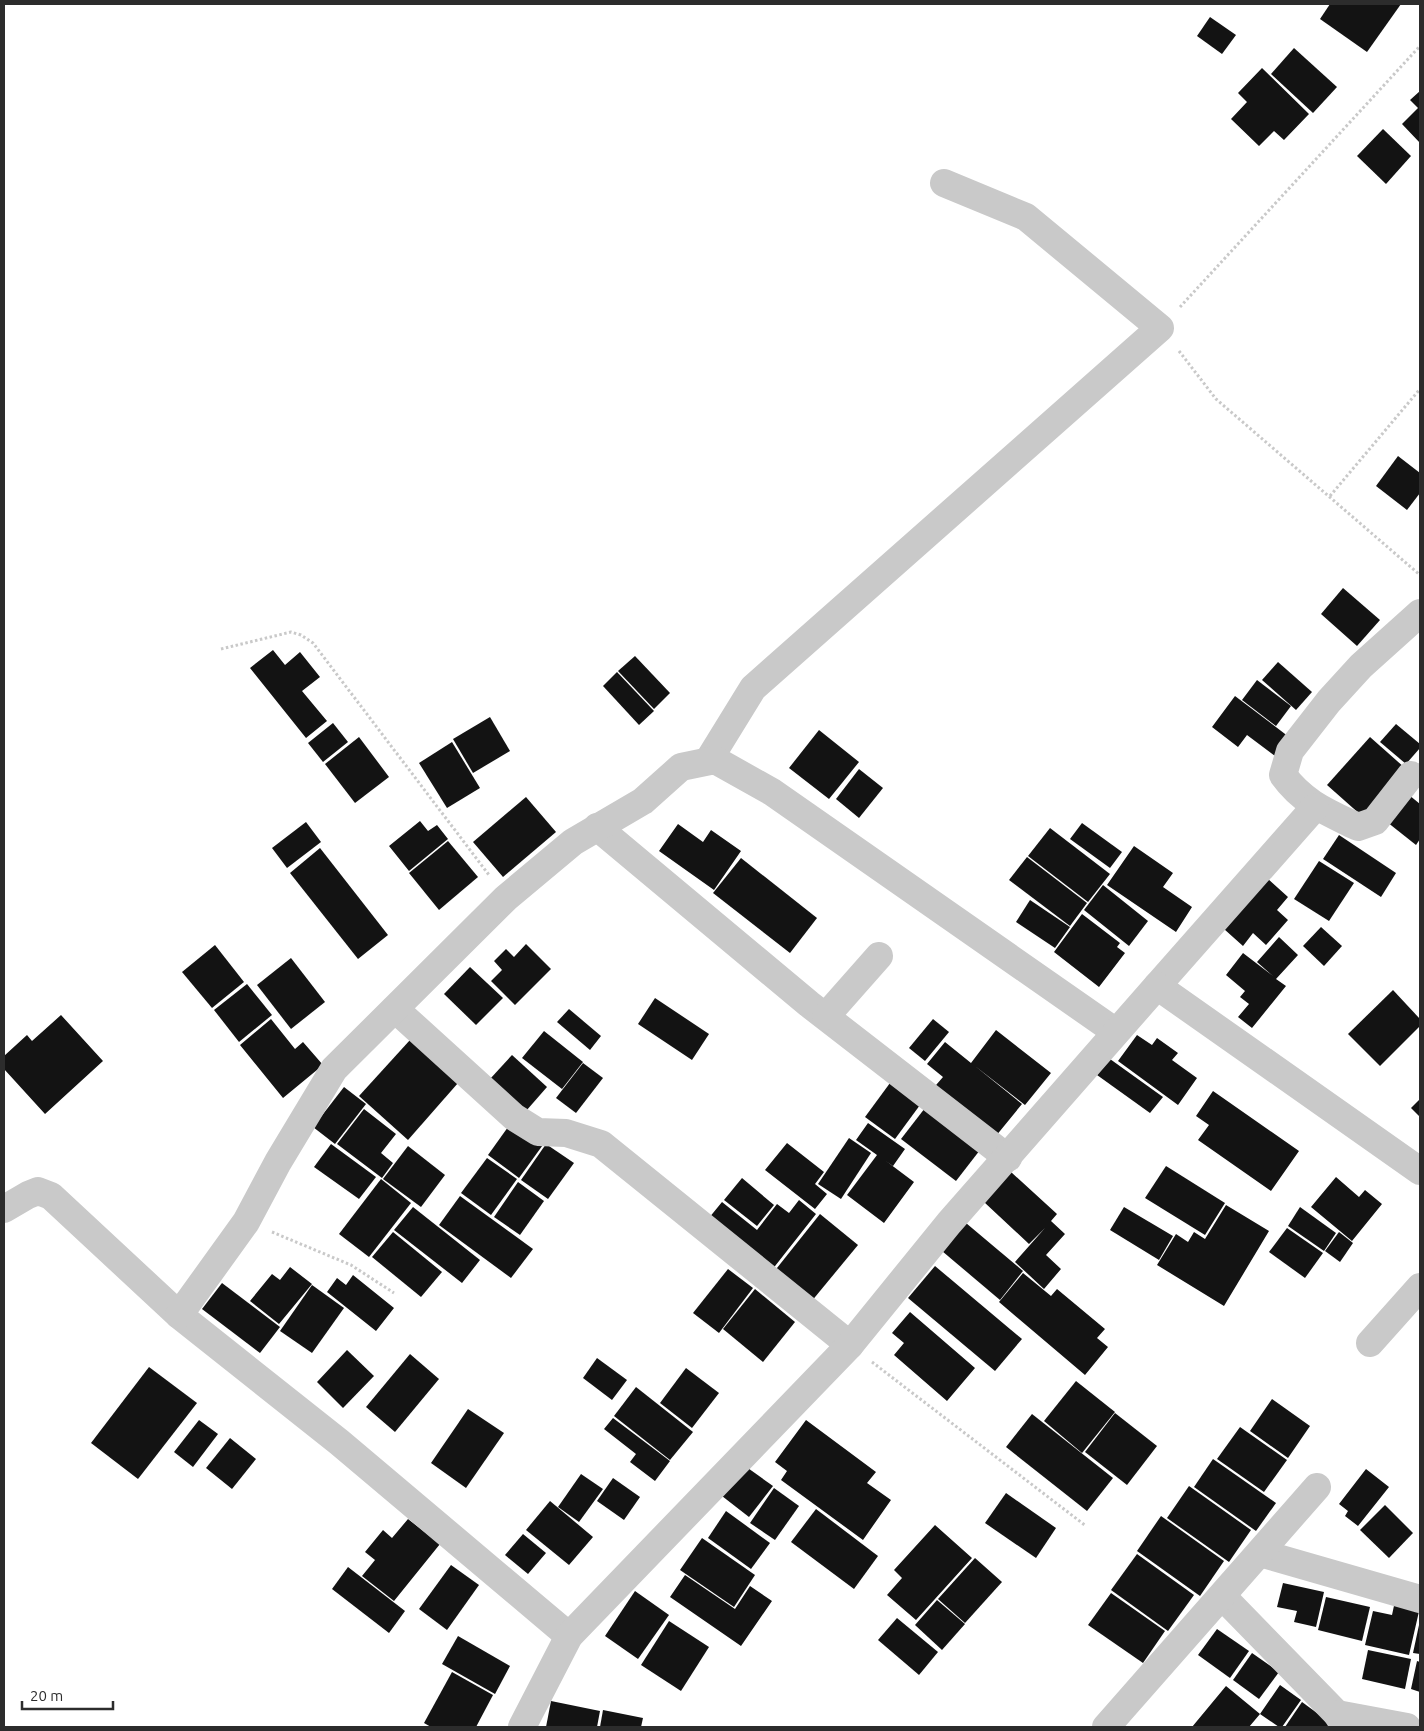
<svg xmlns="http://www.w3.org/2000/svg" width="1424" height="1731" font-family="Ubuntu,sans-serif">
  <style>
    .building { fill: #131313 }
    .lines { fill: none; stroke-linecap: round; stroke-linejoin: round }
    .path { stroke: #c9c9c9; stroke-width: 3; stroke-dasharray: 2.5 2.5; stroke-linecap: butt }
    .minor { stroke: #c9c9c9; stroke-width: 28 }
  </style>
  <rect width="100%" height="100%" fill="#fff"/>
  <g class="building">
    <polygon points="1330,4 1401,4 1367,52 1320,19"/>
    <polygon points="1210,17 1236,35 1222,54 1197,36"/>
    <polygon points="1294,48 1337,87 1313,113 1271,74"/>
    <polygon points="1262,68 1309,114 1284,140 1274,131 1259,146 1231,119 1247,102 1238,93"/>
    <polygon points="1420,91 1420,143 1402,124 1418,108 1410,100"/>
    <polygon points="1383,129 1411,156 1386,184 1357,156"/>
    <polygon points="1398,456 1420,473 1420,493 1407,510 1376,486"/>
    <polygon points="1343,588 1380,620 1357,646 1321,614"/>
    <polygon points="273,650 285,665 300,652 320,677 302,691 327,721 306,738 250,668"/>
    <polygon points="635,656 670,693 654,709 618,671"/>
    <polygon points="1278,662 1312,692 1296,710 1262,680"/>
    <polygon points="617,672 654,711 639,725 603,686"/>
    <polygon points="1257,680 1291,706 1276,726 1242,700"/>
    <polygon points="1235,696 1289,737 1275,756 1247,735 1238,747 1212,727"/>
    <polygon points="490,717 510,751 473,773 453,739"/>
    <polygon points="333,723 348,742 323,762 308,743"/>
    <polygon points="1396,724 1420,744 1420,748 1406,764 1380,742"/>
    <polygon points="819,730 859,762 829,799 789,768"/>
    <polygon points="359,737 389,777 355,803 325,764"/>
    <polygon points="1370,737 1405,768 1362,816 1327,785"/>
    <polygon points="452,742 480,788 447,808 419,763"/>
    <polygon points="859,769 883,788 859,818 836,799"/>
    <polygon points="1409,795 1420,804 1420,839 1416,845 1387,822"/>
    <polygon points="526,797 556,832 503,877 473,842"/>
    <polygon points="420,821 428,831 437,825 448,839 409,871 389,846"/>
    <polygon points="306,822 321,842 287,868 272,848"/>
    <polygon points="1082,823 1122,852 1110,868 1070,839"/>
    <polygon points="678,824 703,842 711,830 741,851 714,890 659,851"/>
    <polygon points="1050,828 1110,874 1088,902 1028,856"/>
    <polygon points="1339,835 1396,873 1381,897 1323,859"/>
    <polygon points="448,841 478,877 439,910 409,873"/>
    <polygon points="1134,846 1173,873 1163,887 1192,907 1176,932 1107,885"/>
    <polygon points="320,848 388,935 358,959 290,873"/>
    <polygon points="1027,857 1087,903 1070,926 1009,880"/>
    <polygon points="741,858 817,918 790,953 713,893"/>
    <polygon points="1319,861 1354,883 1329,921 1294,899"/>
    <polygon points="1268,879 1288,897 1277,910 1288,920 1266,945 1253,933 1243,946 1224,929"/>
    <polygon points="1103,885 1148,921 1129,946 1084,910"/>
    <polygon points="1030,900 1070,927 1055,948 1016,922"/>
    <polygon points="1082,914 1120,943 1117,947 1125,953 1099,987 1054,952"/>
    <polygon points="1321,927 1342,946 1324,966 1303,946"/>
    <polygon points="1279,937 1298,955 1276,979 1286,986 1252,1028 1238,1017 1249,1004 1240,997 1245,991 1226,975 1243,953 1273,976 1257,962"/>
    <polygon points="526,944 551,969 515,1005 491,981 502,970 494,961 506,949 514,957"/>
    <polygon points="215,945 244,982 212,1008 182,972"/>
    <polygon points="291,958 325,1002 291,1029 257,985"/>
    <polygon points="470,967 503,998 476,1025 444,994"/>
    <polygon points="247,984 272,1015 239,1042 214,1010"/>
    <polygon points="1393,990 1420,1019 1420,1026 1380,1066 1348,1034"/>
    <polygon points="655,998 709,1034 692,1060 638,1024"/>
    <polygon points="569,1009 601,1036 590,1050 557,1022"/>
    <polygon points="61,1015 103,1061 45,1114 4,1069 4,1056 27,1035 32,1041"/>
    <polygon points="271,1019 295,1049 303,1042 323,1065 283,1098 240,1045"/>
    <polygon points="933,1019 949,1032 925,1061 909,1048"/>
    <polygon points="996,1030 1051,1073 1025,1105 975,1066 1022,1104 991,1142 930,1092 943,1077 927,1064 945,1042 971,1063"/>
    <polygon points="544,1031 583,1062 562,1089 522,1058"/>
    <polygon points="1137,1035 1152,1045 1157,1038 1178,1053 1172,1060 1197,1078 1178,1105 1118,1061"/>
    <polygon points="410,1040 458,1083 408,1140 359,1096"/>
    <polygon points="512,1055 547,1087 526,1111 490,1079"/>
    <polygon points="1110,1059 1163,1097 1150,1113 1097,1075"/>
    <polygon points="583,1063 603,1078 576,1113 556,1098"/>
    <polygon points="890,1083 920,1105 895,1139 865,1117"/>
    <polygon points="344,1087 366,1104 335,1144 313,1127"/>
    <polygon points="1213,1091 1299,1151 1271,1191 1198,1140 1209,1125 1196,1116"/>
    <polygon points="1420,1099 1420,1117 1411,1108"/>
    <polygon points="925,1108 980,1150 956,1181 901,1139"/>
    <polygon points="364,1109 396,1134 381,1153 393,1163 382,1178 337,1144"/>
    <polygon points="513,1120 545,1142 519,1178 488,1155"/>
    <polygon points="868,1123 905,1149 893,1166 886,1161 914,1182 884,1223 847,1195 877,1155 856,1140"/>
    <polygon points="849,1138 871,1153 841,1199 818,1184"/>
    <polygon points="787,1143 824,1172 815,1184 827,1194 815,1209 765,1170"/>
    <polygon points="331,1144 376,1177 359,1199 314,1167"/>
    <polygon points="546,1144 574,1163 548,1199 521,1180"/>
    <polygon points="408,1146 445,1175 421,1207 383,1179"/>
    <polygon points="487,1158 517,1179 491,1215 461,1193"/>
    <polygon points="1166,1166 1225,1203 1205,1235 1145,1198"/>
    <polygon points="1011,1172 1057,1214 1051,1221 1065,1234 1046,1255 1061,1269 1044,1289 1015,1262 1045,1228 1029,1244 984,1202"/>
    <polygon points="1336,1177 1359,1197 1365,1190 1382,1204 1352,1241 1311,1207"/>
    <polygon points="742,1178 774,1205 757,1226 724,1200"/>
    <polygon points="381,1179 411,1203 369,1257 339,1234"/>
    <polygon points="518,1182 544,1201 520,1235 494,1217"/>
    <polygon points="460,1196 533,1249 511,1278 439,1225"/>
    <polygon points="799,1200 816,1214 768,1275 704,1224 722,1202 757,1230 777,1204 789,1213"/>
    <polygon points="1226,1205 1269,1231 1224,1306 1157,1265 1176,1234 1188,1242 1194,1232 1205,1239"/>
    <polygon points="413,1207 480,1260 462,1283 394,1230"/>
    <polygon points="1124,1207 1173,1236 1159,1260 1110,1230"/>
    <polygon points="1300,1207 1336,1233 1324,1251 1288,1226"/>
    <polygon points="820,1214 858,1245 806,1308 769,1278"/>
    <polygon points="966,1223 1023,1271 1000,1300 942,1251"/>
    <polygon points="1287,1228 1323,1253 1305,1278 1269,1252"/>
    <polygon points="393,1232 442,1272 421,1297 372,1257"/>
    <polygon points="1339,1232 1353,1243 1340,1262 1325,1251"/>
    <polygon points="935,1266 1022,1339 995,1371 908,1298"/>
    <polygon points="290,1267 312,1284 279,1324 250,1301 272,1274 280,1280"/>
    <polygon points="728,1269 753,1288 719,1333 693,1313"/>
    <polygon points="1023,1273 1051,1296 1057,1289 1105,1329 1097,1338 1108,1347 1085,1375 999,1302"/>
    <polygon points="353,1275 394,1308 376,1331 327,1292 337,1278 346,1285"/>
    <polygon points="222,1283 280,1327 260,1353 202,1309"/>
    <polygon points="312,1285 344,1308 312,1353 280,1331"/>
    <polygon points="755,1289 795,1322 763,1362 723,1329"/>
    <polygon points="910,1312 975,1368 947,1401 894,1355 904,1343 892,1333"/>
    <polygon points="347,1350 374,1376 343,1408 317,1382"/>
    <polygon points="410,1354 439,1379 395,1432 366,1407"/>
    <polygon points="597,1358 627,1380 612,1400 583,1378"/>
    <polygon points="149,1367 197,1403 138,1479 91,1443"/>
    <polygon points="686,1368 719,1393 692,1428 660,1403"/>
    <polygon points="1076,1381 1115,1412 1082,1453 1044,1421"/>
    <polygon points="636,1387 693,1432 670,1460 614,1416"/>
    <polygon points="1272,1399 1310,1426 1288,1458 1250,1431"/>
    <polygon points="468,1409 504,1433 466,1488 431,1463"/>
    <polygon points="1115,1413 1157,1446 1127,1485 1085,1452"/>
    <polygon points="1032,1414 1113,1478 1087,1511 1006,1447"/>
    <polygon points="613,1418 670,1461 655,1481 630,1462 636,1454 604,1429"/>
    <polygon points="199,1420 218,1434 193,1467 174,1452"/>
    <polygon points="806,1420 876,1472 867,1483 891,1500 863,1540 781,1480 787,1471 775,1462"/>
    <polygon points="1240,1427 1287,1460 1264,1492 1217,1459"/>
    <polygon points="230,1438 256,1459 232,1489 206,1468"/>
    <polygon points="1213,1459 1276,1503 1256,1531 1194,1487"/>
    <polygon points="745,1466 773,1486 749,1517 722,1496"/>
    <polygon points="1366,1469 1389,1487 1358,1526 1345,1516 1348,1511 1339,1504"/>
    <polygon points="581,1474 603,1489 579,1522 558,1507"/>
    <polygon points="613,1478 640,1497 624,1520 597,1501"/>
    <polygon points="1189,1486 1251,1530 1229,1562 1167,1518"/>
    <polygon points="774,1488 799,1506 775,1540 750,1523"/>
    <polygon points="1006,1493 1056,1528 1036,1558 985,1523"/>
    <polygon points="550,1501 593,1537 569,1565 526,1530"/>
    <polygon points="1385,1505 1413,1533 1389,1558 1360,1530"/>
    <polygon points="816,1509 878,1556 854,1589 791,1542"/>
    <polygon points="726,1511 770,1543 751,1569 708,1538"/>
    <polygon points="1161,1516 1224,1561 1200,1596 1137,1551"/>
    <polygon points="408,1519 440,1544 394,1601 362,1576 375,1560 365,1552 383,1530 392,1538"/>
    <polygon points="935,1525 972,1558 916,1620 887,1595 902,1578 894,1570"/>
    <polygon points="523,1534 546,1553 528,1574 505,1555"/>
    <polygon points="702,1538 755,1575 734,1607 680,1570"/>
    <polygon points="1137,1554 1194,1595 1168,1631 1111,1590"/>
    <polygon points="975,1558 1002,1582 965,1623 938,1599"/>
    <polygon points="451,1565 479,1585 447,1630 419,1609"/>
    <polygon points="348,1567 405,1611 389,1633 332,1589"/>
    <polygon points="685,1575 735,1609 750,1586 772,1601 741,1646 670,1597"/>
    <polygon points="1283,1583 1324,1592 1316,1627 1294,1622 1297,1611 1277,1607"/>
    <polygon points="635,1591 669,1615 638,1659 605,1636"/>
    <polygon points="1111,1593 1165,1631 1143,1663 1088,1625"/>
    <polygon points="1326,1597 1370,1607 1362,1641 1318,1630"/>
    <polygon points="937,1600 965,1624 942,1650 915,1625"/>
    <polygon points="1395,1601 1420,1607 1409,1655 1365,1645 1373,1611 1392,1615"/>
    <polygon points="897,1618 938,1652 919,1675 878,1640"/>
    <polygon points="669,1621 709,1647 681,1691 641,1665"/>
    <polygon points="1419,1625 1420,1625 1420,1654 1413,1653"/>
    <polygon points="1217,1629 1249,1651 1230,1678 1198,1655"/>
    <polygon points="458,1636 510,1666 495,1694 442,1664"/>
    <polygon points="1368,1650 1411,1659 1405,1689 1362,1679"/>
    <polygon points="1252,1653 1279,1672 1259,1699 1233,1680"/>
    <polygon points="1417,1661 1420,1662 1420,1692 1411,1689"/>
    <polygon points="452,1672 493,1695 476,1727 431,1727 424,1723"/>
    <polygon points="1280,1685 1301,1700 1282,1727 1279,1727 1260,1714 1249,1727 1192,1727 1226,1686 1260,1714"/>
    <polygon points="551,1701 600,1711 597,1727 546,1727"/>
    <polygon points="1302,1702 1332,1724 1330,1727 1285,1727"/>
    <polygon points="603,1710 643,1718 641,1727 600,1727"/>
  </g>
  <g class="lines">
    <g class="path">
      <polyline points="1180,307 1420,46"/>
      <polyline points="1179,351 1216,399 1420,575"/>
      <polyline points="1330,496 1420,389"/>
      <polyline points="221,649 291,632 301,635 313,643 489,875"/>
      <polyline points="272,1232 351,1265 394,1293"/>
      <polyline points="872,1362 1086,1526"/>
    </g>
    <g class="minor">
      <polyline points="708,761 753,688 1160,328 1026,217 944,183"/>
      <path d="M1411,775L1375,821L1358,827C1329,813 1303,803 1283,775L1290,751L1329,701L1361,666L1420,613"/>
      <polyline points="597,827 809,1004 1008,1158"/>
      <polyline points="1157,986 1315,807"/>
      <polyline points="395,1009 514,1117 538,1132 566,1133 601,1144 850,1345"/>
      <polyline points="826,1016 879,956"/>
      <polyline points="4,1209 28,1195 38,1191 51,1196 179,1315 339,1442 569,1636"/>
      <polyline points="179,1315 246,1222 278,1162 334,1069 506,898 573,842 643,801 681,767 715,760 772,792 1116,1032"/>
      <polyline points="1370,1343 1420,1287"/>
      <polyline points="1260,1553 1420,1599"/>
      <polyline points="1222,1596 1337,1714 1345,1727"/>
      <polyline points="1337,1714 1407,1727"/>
      <polyline points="522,1727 569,1636 850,1345 949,1223 1157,986 1420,1171"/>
      <polyline points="1106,1727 1317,1487"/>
    </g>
  </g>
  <rect width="1424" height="1731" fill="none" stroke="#2c2c2c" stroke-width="10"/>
  <path d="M22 1701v8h91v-8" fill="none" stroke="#2c2c2c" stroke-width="2.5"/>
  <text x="30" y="1701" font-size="15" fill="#2c2c2c" stroke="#ffffff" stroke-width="4" paint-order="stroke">20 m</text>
</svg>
